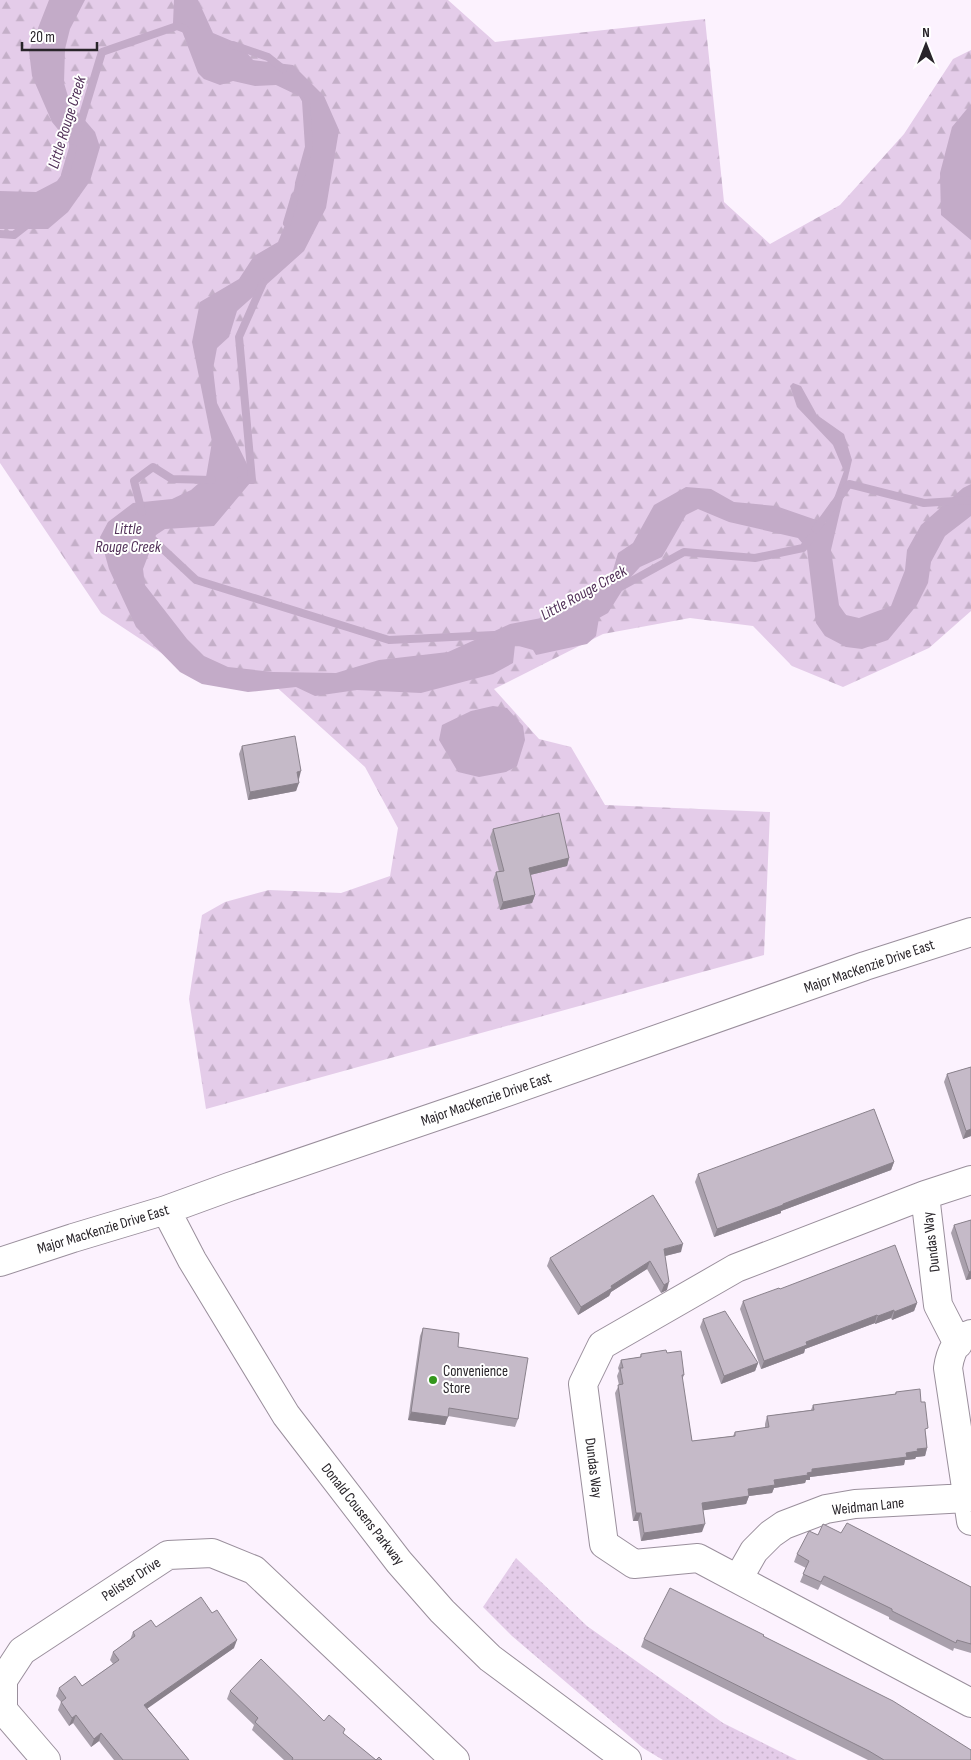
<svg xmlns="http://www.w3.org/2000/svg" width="971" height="1760" font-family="'Sofia Sans Condensed',sans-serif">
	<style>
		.grass { fill: url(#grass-dots) }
		.forest { fill: url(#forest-firs) }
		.water { fill: #c3abc8 }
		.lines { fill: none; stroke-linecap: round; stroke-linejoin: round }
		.stream { stroke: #c3abc8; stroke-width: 8 }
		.street-casing { stroke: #9a8f9c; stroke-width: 30 }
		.secondary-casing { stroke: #9a8f9c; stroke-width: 30 }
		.street { stroke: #fff; stroke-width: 28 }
		.secondary { stroke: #fff; stroke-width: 28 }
		.wall { fill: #a9a0ac }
		.shaded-wall { fill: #8a828c }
		.building { fill: #c5bac8; stroke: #8a828c }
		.poi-dot { fill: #34971d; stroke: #fff; stroke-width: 2 }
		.labels { text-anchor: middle; stroke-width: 4; stroke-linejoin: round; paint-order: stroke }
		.street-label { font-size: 15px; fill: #29252a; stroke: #fff }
		.poi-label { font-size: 15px; fill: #29252a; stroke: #fff; text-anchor: start }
		.water-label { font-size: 16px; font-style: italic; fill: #513058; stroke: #fff }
	</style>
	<defs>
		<pattern id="grass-dots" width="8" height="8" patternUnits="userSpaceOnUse" patternTransform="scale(1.25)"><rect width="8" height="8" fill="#e4cce9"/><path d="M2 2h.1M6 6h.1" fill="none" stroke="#c4afc8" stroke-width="1.8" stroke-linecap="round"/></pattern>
		<pattern id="forest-firs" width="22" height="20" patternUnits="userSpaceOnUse" patternTransform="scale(1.25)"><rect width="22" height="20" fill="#e4cce9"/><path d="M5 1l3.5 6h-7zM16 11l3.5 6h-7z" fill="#c4afc8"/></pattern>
	</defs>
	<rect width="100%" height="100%" fill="#fcf2fe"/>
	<path class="grass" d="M516,1558L587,1626L723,1723L797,1760H663L643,1748L512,1636L483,1607Z"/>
	<path class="forest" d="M0,0H448L495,42L705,19L724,202L770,244L840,205L904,134L953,59L971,50V611L929,648L843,687L792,666L753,626L690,618L603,634L494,689L539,739L571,747L605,805L770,812L764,955L206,1109L189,999L202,915L225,902L269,890L341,893L390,876L398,828L365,767L272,683L175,662L101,613L0,463Z"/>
	<path class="water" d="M49,0H85L70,29L65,49L64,83L70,103L95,132L100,147L90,181L68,212L48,229H0V191L36,192L57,181L70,163L69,143L52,122L32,76L29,51Z
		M174,0H198L213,33L239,44L253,60L293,65L324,96L339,130L326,208L304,251L237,311L229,337L217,348L213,369L217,403L248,466L250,483L214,526L165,529L156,535L143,569L145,585L187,639L204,656L228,667L273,672L336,673L379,660L448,652L510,624L557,615L597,591L613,570L618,553L633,543L654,505L686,487L711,489L734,502L776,506L825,523L844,471L833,445L797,407L790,386L793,383L801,386L817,415L844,434L852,460L831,550L839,605L846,615L859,618L891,606L905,570L907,550L921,525L963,488L971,484V516L945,536L931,562L928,583L917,605L888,640L862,649L846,647L825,636L816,623L807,549L798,538L729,522L698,509L686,515L662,557L640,567L630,578L608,613L599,618L596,636L587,644L536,655L533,650L515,645L513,663L493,674L421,693L357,690L315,696L296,687L248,692L202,684L180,672L136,627L109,569L100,537L108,522L133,503L172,499L191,490L206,477L212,442L192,342L200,302L239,279L254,256L278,242L291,210L295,184L306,167L311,132L307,110L299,96L276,85L255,86L233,81L220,85L204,79L198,73L182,31L173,23Z
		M971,104V240L941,215L940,173L952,127Z
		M493,706L507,708L523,726L525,740L517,766L506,772L479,777L458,772L439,740L442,725L471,711Z"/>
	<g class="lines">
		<path class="stream" d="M233,45L268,57L283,69
			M79,128L102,52L177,26L185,29
			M65,175L73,148
			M299,183L309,147L306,101
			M287,223L295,196
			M0,234L14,235L28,224
			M241,480H252L239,337L263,283
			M142,512L134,481L153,467L172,479L212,480
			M816,529L849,484L924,503L971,500
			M148,535L196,580L389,640L494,635
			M617,589L684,552L755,558L803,548L810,539"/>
		<g class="street-casing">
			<path id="street" d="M925,1195L736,1268L602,1345L583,1384L604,1544L634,1564L698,1558L971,1703
				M971,1334C956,1338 950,1354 948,1368L971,1521
				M958,1344L938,1305L925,1195L971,1180
				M738,1579L754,1551L771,1534L784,1525L826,1509L855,1504L967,1498
				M46,1760L3,1710V1680L22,1651L168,1555L212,1553L254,1570L455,1760"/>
		</g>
		<g class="secondary-casing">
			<path id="secondary" d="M166,1210L192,1260L286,1415L399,1562L442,1611L490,1658L627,1760
				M0,1262L73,1238L166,1210L229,1187L484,1100L865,966L971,932"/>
		</g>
		<use href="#street" class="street"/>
		<use href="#secondary" class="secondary"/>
	</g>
	<path class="wall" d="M242,746L299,779L296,791L248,800L239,754Z
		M493,829L569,858L567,866L530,875L535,895L532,903L500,910L493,880L496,872H499L490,837Z
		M971,1067V1136L963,1139L944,1082L947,1074Z
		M894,1162L891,1170L781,1211V1213L714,1237L695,1182L698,1174Z
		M971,1220V1279L966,1280L951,1233L954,1225Z
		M681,1252L665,1256L667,1290L661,1293L647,1269L611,1292L609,1296L578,1315L547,1266L550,1258Z
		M780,1289L917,1303L914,1311L892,1320L891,1318L875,1324V1323L805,1349L804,1353L761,1369L740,1309L743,1301Z
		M703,1319L758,1363L755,1371L721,1384L700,1327Z
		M423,1328L518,1419L515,1427L448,1416L445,1425L408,1420L420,1336Z
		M667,1353L684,1375L682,1380L692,1441L733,1436L735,1432L765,1428V1424L767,1416L811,1410L813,1405L895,1394L896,1392L926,1435L927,1448L925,1456L916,1457L915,1459L905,1460L904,1465L810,1477V1480H806L805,1483L774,1488L772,1493L749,1496L746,1504L703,1510L702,1532L641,1541L638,1521H633L615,1393L619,1385L617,1376L619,1371L618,1368L621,1360L640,1357L641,1354Z
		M841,1533L971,1587V1653L954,1648L953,1651L889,1619V1617L821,1584L818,1590L800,1582L806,1568L794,1562L797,1554L818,1535Z
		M156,1627L234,1648L147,1708L189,1760H114L99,1741L91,1747L73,1723L69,1726L58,1710L61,1702L56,1696L59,1688L82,1686L113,1664L110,1660L113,1652L130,1640L133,1632Z
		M763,1637L971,1760H868L641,1647L644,1639Z
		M230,1691L324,1721L344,1734L376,1760H382H284L252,1730L254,1725L227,1699Z"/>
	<path class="shaded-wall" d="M301,771L299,779L294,780L297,772Z
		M299,783L296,791L248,800L250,792Z
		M569,858L567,866L526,876L529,868Z
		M535,895L532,903L500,910L503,902Z
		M971,1129V1136L963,1139L966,1131Z
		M894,1162L891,1170L781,1211V1213L714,1237L717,1229Z
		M683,1244L681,1252L661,1257L664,1249Z
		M650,1261L647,1269L611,1292L609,1296L578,1315L581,1307L611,1286Z
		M971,1271V1279L966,1280L969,1272Z
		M669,1282L667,1290L661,1293L664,1285Z
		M917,1303L914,1311L892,1320L894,1312Z
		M894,1310L891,1318L875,1324L878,1316Z
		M877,1315L875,1323L805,1349L804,1353L761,1369L764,1361L806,1342Z
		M758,1363L755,1371L721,1384L724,1376Z
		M411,1412L448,1417L445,1425L408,1420Z
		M927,1448L925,1456L916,1457L915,1459L905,1460L904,1465L810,1477V1480H806L805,1483L774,1488L772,1493L749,1496L746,1504L699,1511L702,1503L774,1480L807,1473L812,1469L906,1453L917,1449Z
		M636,1513H641L638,1521H633Z
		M705,1524L702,1532L641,1541L644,1533Z
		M237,1640L234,1648L141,1713L144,1705Z
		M76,1715L73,1723L69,1726L72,1718Z
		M101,1733L99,1741L91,1747L94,1739Z"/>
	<path class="building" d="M295,736L301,771L297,772L299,783L250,792L242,746Z
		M559,813L569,858L529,868L535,895L503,902L496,872L504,871L493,829Z
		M971,1067V1129L966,1131L947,1074Z
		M874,1109L894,1162L783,1204V1205L717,1229L698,1174Z
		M653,1195L683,1244L664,1249L669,1282L664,1285L650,1261L611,1286L612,1288L581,1307L550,1258Z
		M971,1220V1271L969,1272L954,1225Z
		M895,1245L917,1303L894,1312V1310L878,1316L877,1315L806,1342L807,1345L764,1361L743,1301L779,1288L780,1289Z
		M725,1311L758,1363L724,1376L703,1319Z
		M423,1328L459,1333L458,1347L528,1358L518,1419L449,1408L448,1417L411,1412Z
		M666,1350L667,1353L681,1351L684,1375H682L692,1441L735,1436V1432L769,1427L767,1416L814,1410L813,1405L896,1394V1392L920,1389L921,1402H925L928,1428L925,1429L927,1448L917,1449L918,1451L906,1453L907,1457L812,1469V1472L807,1473L808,1475L774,1480L775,1485L748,1489L749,1496L702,1503L705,1524L644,1533L641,1513H636L618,1385L623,1384L620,1368H623L621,1360L641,1357V1354Z
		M847,1523L971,1587V1644L957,1640L956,1643L892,1611V1609L824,1576L821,1582L803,1574L809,1561L797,1554L809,1531L818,1535L823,1524L841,1533Z
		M670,1588L764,1635L763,1636L893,1701L971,1750V1760H884L869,1751L644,1639Z
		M201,1597L212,1613L217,1610L237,1640L144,1705L189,1760H123L101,1733L94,1739L76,1715L72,1718L61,1702L66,1698L59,1688L75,1676L82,1686L119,1660L113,1652L135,1636L133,1632L151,1620L156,1627Z
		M261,1659L324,1721L329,1715L345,1729L343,1733L376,1760L379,1757L382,1760H292L293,1758L255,1722L258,1718L230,1691Z"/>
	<circle class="poi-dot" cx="433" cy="1380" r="5"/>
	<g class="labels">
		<g class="street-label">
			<text transform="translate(869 966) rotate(-19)" y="5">Major MacKenzie Drive East</text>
			<text transform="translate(486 1099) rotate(-19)" y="5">Major MacKenzie Drive East</text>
			<text transform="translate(103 1229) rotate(-17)" y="5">Major MacKenzie Drive East</text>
			<text transform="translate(931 1242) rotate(-97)" y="5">Dundas Way</text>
			<text transform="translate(594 1468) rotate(83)" y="5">Dundas Way</text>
			<text transform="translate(868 1506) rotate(-6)" y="5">Weidman Lane</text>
			<text transform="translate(363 1514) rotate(52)" y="5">Donald Cousens Parkway</text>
			<text transform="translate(131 1579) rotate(-33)" y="5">Pelister Drive</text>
		</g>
		<g class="poi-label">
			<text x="443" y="1376">Convenience<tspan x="443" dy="17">Store</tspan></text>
		</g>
		<g class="water-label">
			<text transform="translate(66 122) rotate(-73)" y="6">Little Rouge Creek</text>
			<text x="128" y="534">Little<tspan x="128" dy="18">Rouge Creek</tspan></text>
			<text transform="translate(583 592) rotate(-29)" y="6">Little Rouge Creek</text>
		</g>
	</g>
	<g transform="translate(926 45)" stroke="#ffffff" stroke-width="4" paint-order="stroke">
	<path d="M0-4L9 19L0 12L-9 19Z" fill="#29252a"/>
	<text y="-8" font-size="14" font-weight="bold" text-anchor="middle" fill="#29252a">N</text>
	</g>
	<path d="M22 42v8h75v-8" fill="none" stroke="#29252a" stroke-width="2.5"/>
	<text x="30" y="42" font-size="15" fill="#29252a" stroke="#ffffff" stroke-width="4" paint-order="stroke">20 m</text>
</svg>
